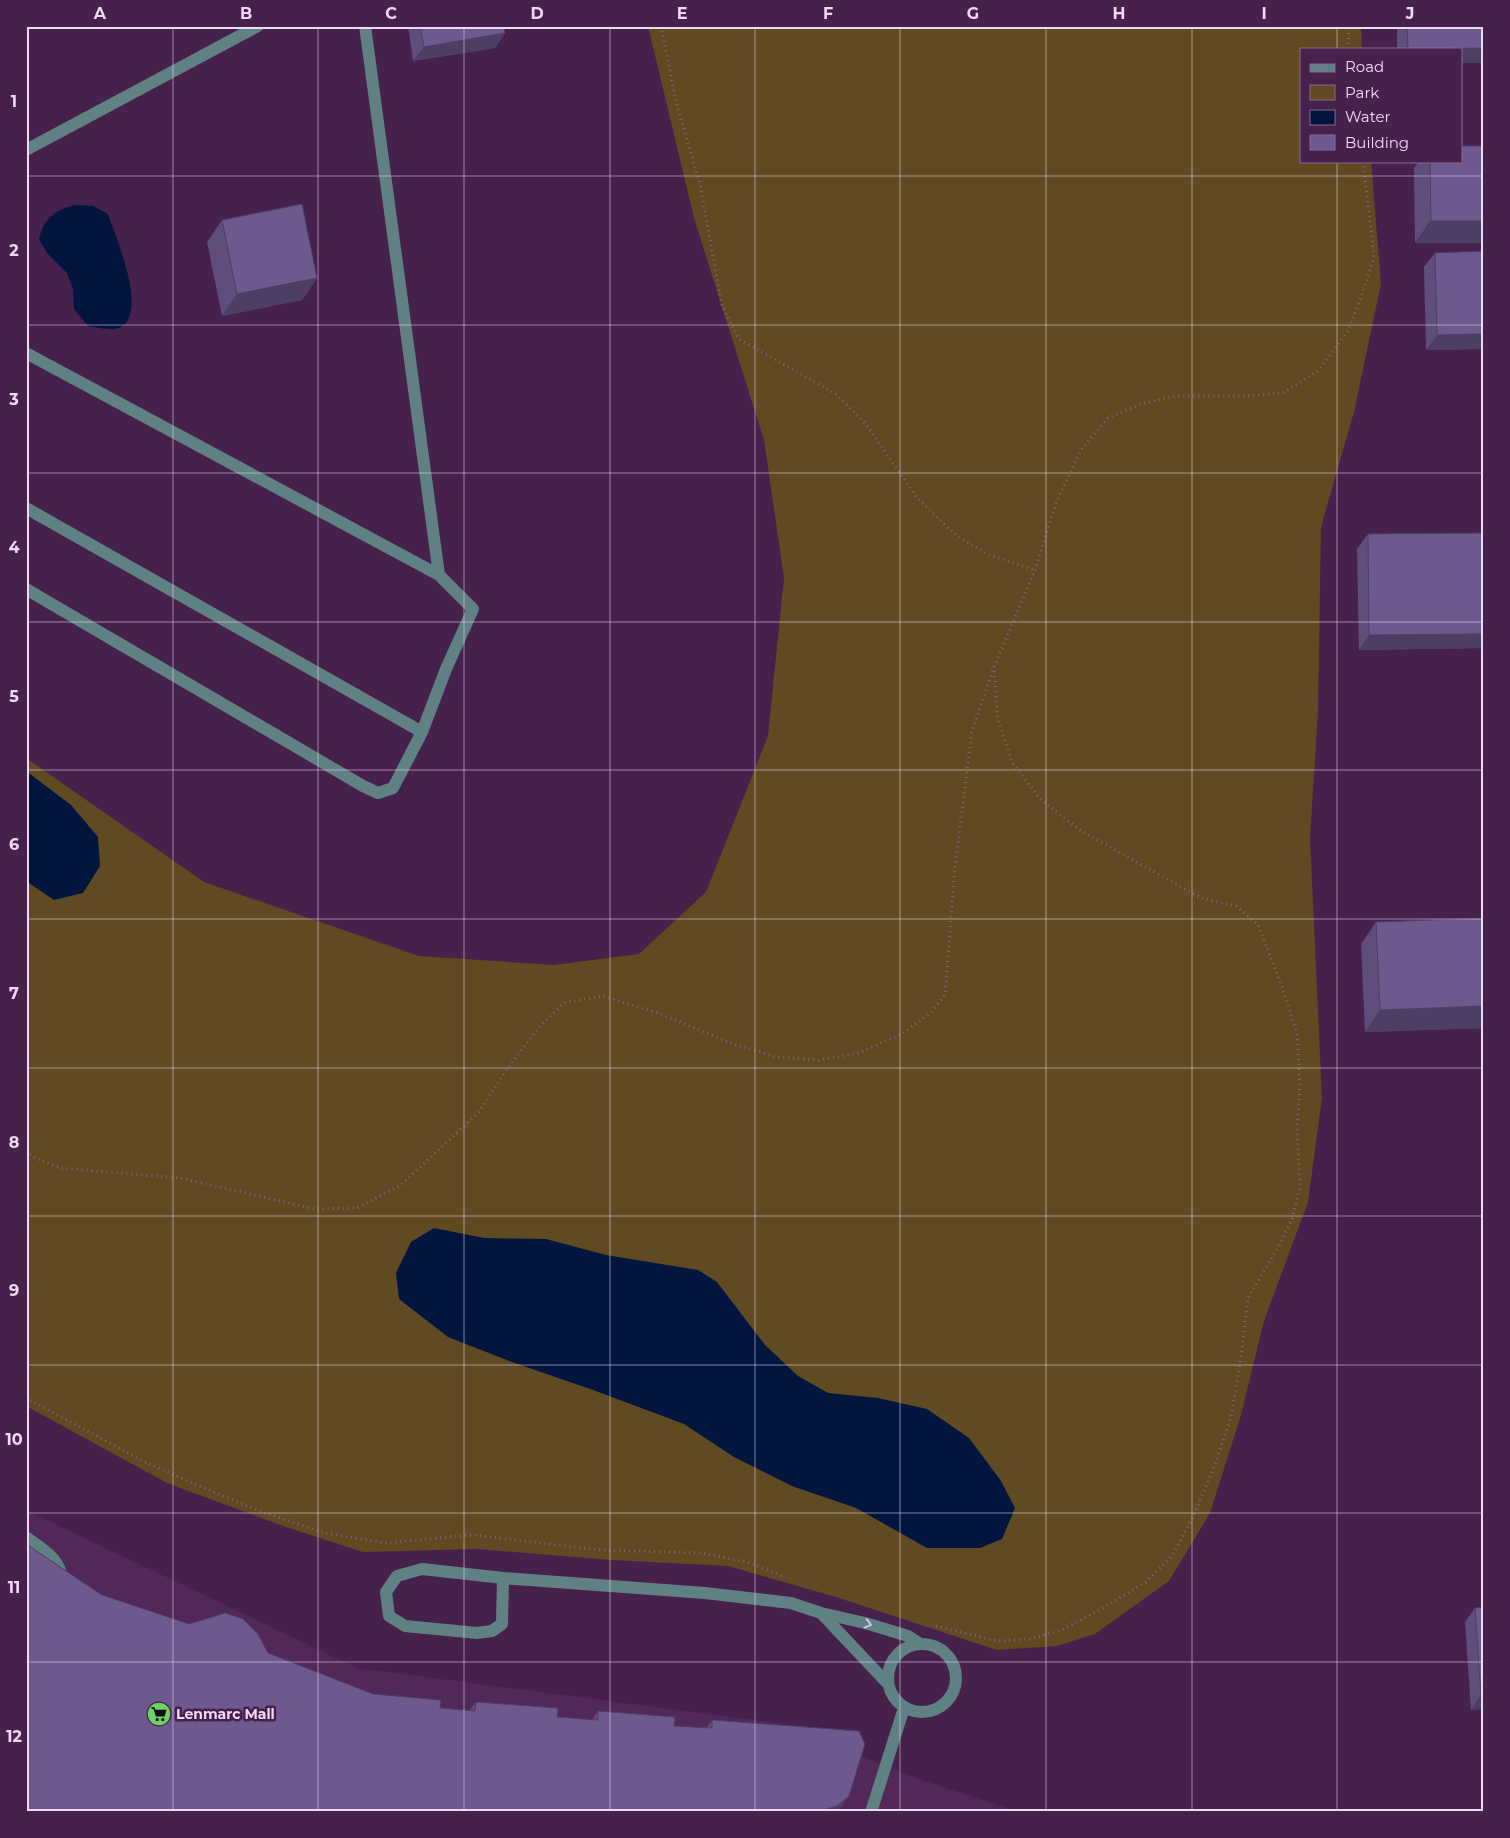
<svg xmlns="http://www.w3.org/2000/svg" width="1510" height="1838" font-family="Montserrat,sans-serif">
	<style>
		.built { fill: #522859 }
		.green { fill: #604a21 }
		.water { fill: #02153f }
		.lines { fill: none; stroke-linecap: round; stroke-linejoin: round }
		.path { stroke: #826287; stroke-width: 3; stroke-dasharray: 1 4; stroke-linecap: butt }
		.minor { stroke: #5f8183; stroke-width: 12 }
		.wall { fill: #5f4d7b }
		.shaded-wall { fill: #4d3e64 }
		.building { fill: #6e598f; stroke: #4d3e64 }
		.oneway { stroke: #d3c7dd }
		.grid { fill: none; stroke: #f0d9f4; stroke-width: 1; stroke-opacity: 0.55 }
		.labels { text-anchor: middle; stroke-width: 5; stroke-linejoin: round; paint-order: stroke }
		.poi-label { font-size: 14px; font-weight: bold; fill: #f0d9f4; stroke: #46214c; text-anchor: start }
		.neatline { fill: none; stroke: #f0d9f4; stroke-width: 2 }
		.grid-label { font-size: 16px; text-anchor: middle; font-weight: bold; fill: #f0d9f4 }
	</style>
	<rect width="100%" height="100%" fill="#46214c"/>
	<path class="built" d="M26,1510L357,1668L778,1723L919,1779L1019,1812H26Z"/>
	<path class="green" d="M648,26H1361L1362,49H1301V161H1371L1381,284L1354,412L1321,527L1318,710L1310,838L1322,1098L1308,1202L1264,1321L1241,1415L1210,1513L1169,1581L1095,1634L1057,1646L997,1650L836,1597L728,1566L611,1560L477,1549L363,1552L286,1527L167,1483L26,1406V758L204,882L419,956L554,965L639,954L706,892L768,736L784,578L764,440L694,218Z"/>
	<path class="water" d="M76,205L93,206L108,214C115,235 153,322 115,329C106,330 96,327 88,326L74,309L73,289L67,273L47,253L39,239C44,218 56,209 76,205Z
		M26,771L71,805L98,837L100,866L83,893L54,900L26,881Z
		M434,1228L484,1238L546,1239L606,1255L698,1270L717,1282L765,1345L798,1376L828,1393L878,1398L927,1409L969,1438L1001,1481L1015,1508L1002,1539L980,1548H927L856,1508L792,1486L734,1457L684,1424L593,1390L512,1362L448,1337L399,1299L396,1273L411,1242Z"/>
	<g class="lines">
		<path class="path" d="M661,26L676,102L700,184L722,306L739,339L836,394L865,423L918,499L957,536L989,555L1035,570
			M1348,49L1349,26
			M26,1151L35,1158L60,1168L180,1178L315,1209L357,1208L401,1185L478,1113L507,1069L541,1025L564,1003L603,996L658,1013L728,1042L776,1057L819,1060L859,1053L902,1034L931,1012L945,995L955,867L972,731L994,667L1035,570L1056,503L1081,450L1108,418L1144,403L1176,396H1246L1283,393L1318,371L1348,331L1363,292L1374,257L1363,161
			M26,1398L143,1461L199,1486L262,1512L325,1533L384,1543L473,1535L601,1550L703,1553L747,1562L785,1577
			M936,1626L997,1641L1030,1639L1062,1630L1105,1607L1146,1582L1172,1556L1191,1521L1213,1470L1231,1417L1241,1357L1248,1298L1280,1244L1292,1219L1300,1187L1297,1127L1300,1085L1297,1034L1282,987L1258,925L1236,906L1203,899L1081,831L1040,799L1012,762L997,716L994,667"/>
		<path class="minor" d="M26,150L258,26
			M26,353L439,575L365,26
			M26,508L422,732
			M26,589L363,786L378,793L393,788L422,732L446,669L473,609L439,575
			M26,1537C45,1551 60,1558 63,1582
			M503,1578L502,1624L492,1631L477,1633L405,1626L389,1616L386,1592L397,1576L422,1569L503,1578L705,1593L791,1603L821,1613L865,1623L895,1632L908,1636L919,1643
			M821,1613L888,1684
			M888 1678a34 34 0 1 1 68 0a34 34 0 1 1-68 0Z
			M871,1812L904,1708"/>
	</g>
	<path class="wall" d="M408,26H504L505,33L495,48L413,61Z
		M1397,26H1484V63H1461V49H1397Z
		M1484,146L1415,243L1414,168L1419,161H1461Z
		M222,220L317,278L302,300L222,316L207,242Z
		M1435,253L1484,349L1426,350L1424,267Z
		M1484,533V648L1359,650L1357,549L1368,534Z
		M1484,918V1028L1365,1032L1361,944L1376,922Z
		M102,1595L268,1653L373,1694L440,1708L470,1710L476,1702L557,1717L592,1720L598,1711L674,1726L706,1728L712,1720L838,1812H26Z
		M1475,1608L1484,1709L1471,1710L1465,1622Z"/>
	<path class="shaded-wall" d="M505,33L495,48L413,61L424,47Z
		M1484,48V63H1461V49Z
		M1431,221H1484V243H1415Z
		M317,278L302,300L222,316L237,294Z
		M1484,334V349L1426,350L1437,335Z
		M1484,634V648L1359,650L1369,635Z
		M1484,1006V1028L1365,1032L1380,1010Z
		M1481,1695H1484V1709L1471,1710Z
		M849,1796L838,1812H821V1811Z"/>
	<path class="building" d="M420,26H504L505,33L424,47Z
		M1407,26H1484V48L1408,49Z
		M1461,146H1484V221H1431L1430,161H1461Z
		M302,204L317,278L237,294L222,220Z
		M1484,251V334L1437,335L1435,253Z
		M1484,533V634L1369,635L1368,534Z
		M1484,918V1006L1380,1010L1376,922Z
		M26,1544L102,1595L189,1624L225,1613L243,1619L258,1634L268,1653L373,1694L441,1700L440,1708L475,1711L476,1702L558,1708L557,1717L598,1720V1711L675,1717L674,1726L712,1728V1720L859,1731L865,1744L849,1796L837,1806L821,1811V1812H26Z
		M1484,1607V1695H1481L1475,1608Z"/>
	<defs><path id="oneway-chevron" d="M-2-3.5L2.5 0L-2 3.5" fill="none" stroke-width="1.6" stroke-linecap="round" stroke-linejoin="round" transform="scale(1.25)"/></defs>
	<use class="oneway" href="#oneway-chevron" transform="translate(868 1624) rotate(15)"/>
	<path class="grid" d="M173,26V1812M318,26V1812M464,26V1812M610,26V1812M755,26V1812M900,26V1812M1046,26V1812M1192,26V1812M1337,26V49M1337,161V1812M26,176H1484M26,325H1484M26,473H1484M26,622H1484M26,770H1484M26,919H1484M26,1068H1484M26,1216H1484M26,1365H1484M26,1513H1484M26,1662H1484"/>
	<defs>
		<g id="supermarket-disc" transform="scale(1.25)"><circle r="9.5" fill="#6ed361" stroke="#46214c"/><path d="M-6-5.5h2.5l.6 2H6L4.5 2H-2.5L-4.4-4H-6ZM-1.5 3.2a1.3 1.3 0 1 0 .1 0ZM3 3.2a1.3 1.3 0 1 0 .1 0Z" fill="#111"/></g>
	</defs>
	<g fill-rule="evenodd">
		<use href="#supermarket-disc" x="159" y="1714"/>
	</g>
	<g class="labels">
		<g class="poi-label">
			<text x="176" y="1719">Lenmarc Mall</text>
		</g>
	</g>
	<rect width="1510" height="1838" fill="none" stroke="#46214c" stroke-width="55"/>
	<rect x="1300" y="48" width="162" height="115" fill="#46214c" stroke="#8a6b8f"/>
	<rect x="1310" y="64" width="25" height="8" fill="#5f8183" stroke="#8a6b8f"/>
	<text x="1345" y="72" font-size="15" fill="#f0d9f4">Road</text>
	<rect x="1310" y="85" width="25" height="15" fill="#604a21" stroke="#8a6b8f"/>
	<text x="1345" y="98" font-size="15" fill="#f0d9f4">Park</text>
	<rect x="1310" y="110" width="25" height="15" fill="#02153f" stroke="#8a6b8f"/>
	<text x="1345" y="122" font-size="15" fill="#f0d9f4">Water</text>
	<rect x="1310" y="135" width="25" height="15" fill="#6e598f" stroke="#8a6b8f"/>
	<text x="1345" y="148" font-size="15" fill="#f0d9f4">Building</text>
	<rect x="28" y="28" width="1454" height="1782" class="neatline"/>
	<g class="grid-label">
		<text x="100" y="19">A</text>
		<text x="246" y="19">B</text>
		<text x="391" y="19">C</text>
		<text x="537" y="19">D</text>
		<text x="682" y="19">E</text>
		<text x="828" y="19">F</text>
		<text x="973" y="19">G</text>
		<text x="1119" y="19">H</text>
		<text x="1264" y="19">I</text>
		<text x="1410" y="19">J</text>
		<text x="14" y="107">1</text>
		<text x="14" y="256">2</text>
		<text x="14" y="405">3</text>
		<text x="14" y="553">4</text>
		<text x="14" y="702">5</text>
		<text x="14" y="850">6</text>
		<text x="14" y="999">7</text>
		<text x="14" y="1148">8</text>
		<text x="14" y="1296">9</text>
		<text x="14" y="1445">10</text>
		<text x="14" y="1593">11</text>
		<text x="14" y="1742">12</text>
	</g>
</svg>
